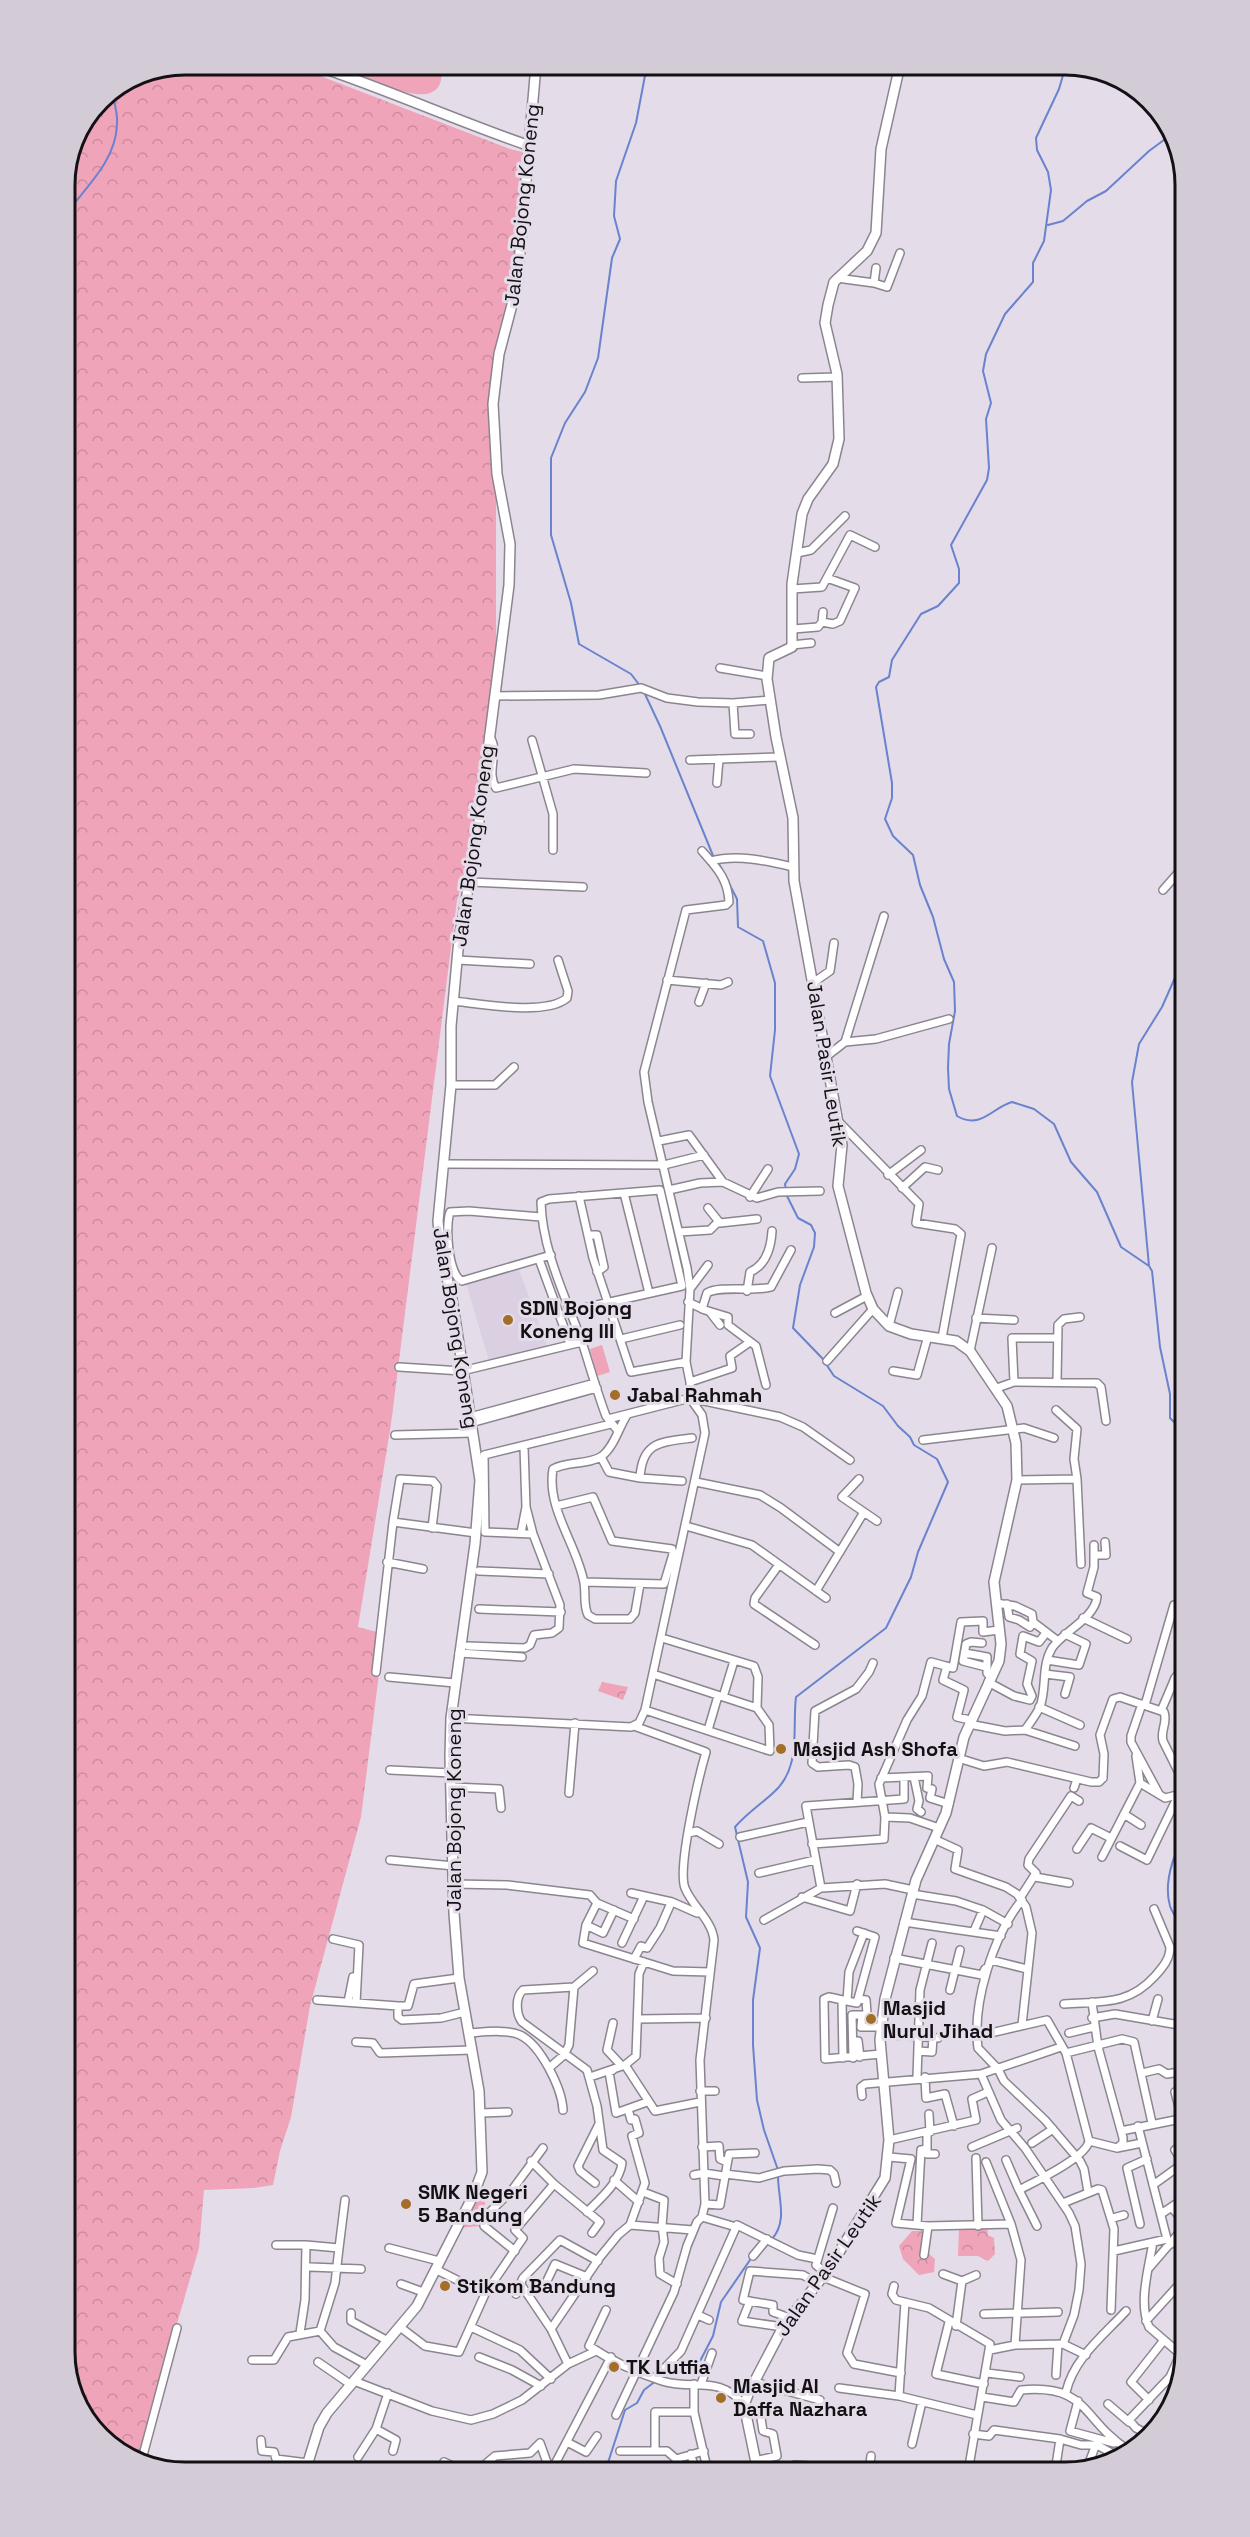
<svg xmlns="http://www.w3.org/2000/svg" width="1250" height="2537" font-family="'Space Grotesk',sans-serif">
	<style>
		.built { fill: #dbcfe2 }
		.green { fill: #efa4b9 }
		.forest { fill: url(#forest-crowns) }
		.lines { fill: none; stroke-linecap: round; stroke-linejoin: round }
		.stream { stroke: #6983ce; stroke-width: 2 }
		.street-casing { stroke: #8c8590; stroke-width: 10 }
		.secondary-casing { stroke: #8c8590; stroke-width: 12 }
		.street { stroke: #fff; stroke-width: 7 }
		.secondary { stroke: #fff; stroke-width: 9 }
		.poi-dot { fill: #a36e27; stroke: #e4dce8; stroke-width: 2 }
		.labels { text-anchor: middle; stroke-width: 6; stroke-linejoin: round; paint-order: stroke }
		.street-label { font-size: 20px; fill: #141115; stroke: #e4dce8 }
		.poi-label { font-size: 20px; font-weight: bold; fill: #141115; stroke: #e4dce8; text-anchor: start }
		.rim { fill: none; stroke: #141115; stroke-width: 3 }
	</style>
	<defs>
		<pattern id="forest-crowns" width="20" height="18" patternUnits="userSpaceOnUse" patternTransform="scale(1.5)"><rect width="20" height="18" fill="#efa4b9"/><path d="M2 6a3 3 0 1 1 6 0M12 15a3 3 0 1 1 6 0" fill="none" stroke="#cc8c9e"/></pattern>
	</defs>
	<rect width="100%" height="100%" fill="#e4dce8"/>
	<path class="built" d="M518,1267L547,1346L489,1361L466,1283Z"/>
	<path class="green" d="M338,65H441C450,126 363,74 338,65Z
		M602,1345L610,1372L597,1376L590,1349Z
		M481,2185L486,2199L481,2226L458,2228Z"/>
	<path class="forest" d="M185,65H292L510,149L527,153L518,269L496,370V670L467,870L457,900L391,1424L358,1627L384,1634L361,1817L310,2006L291,2117L280,2151L273,2185L254,2188L204,2190L199,2248L138,2457L112,2448L74,2398L65,2352V177L74,139L100,100L139,74Z
		M602,1682L628,1687L623,1700L598,1691Z
		M959,2227H987L988,2235L994,2238L995,2254L988,2261L978,2256H958Z
		M912,2231H922L924,2240L921,2247L935,2259L934,2272L919,2275L903,2259L899,2246Z"/>
	<g class="lines">
		<path class="stream" d="M1066,65L1059,89L1036,138L1037,150L1048,172L1051,190L1044,241L1033,263V282L1005,314L986,354L983,371L991,403L986,419L989,468L987,480L951,545L959,569V583L938,606L921,614L892,660L889,677L879,682L876,687L892,783V798L885,819L893,836L913,855L920,885L933,917L944,959L954,982L955,1011L949,1044L948,1068L949,1089L957,1116C981,1130 993,1107 1012,1102L1034,1109L1054,1124L1071,1162L1097,1192L1121,1247L1149,1266L1152,1271L1160,1347L1170,1394V1418L1181,1429L1184,1440L1178,1516V1527L1185,1545
			M65,215C86,187 116,161 117,124C118,113 114,102 112,92
			M1048,225L1063,221L1087,201L1106,191L1149,151L1172,134
			M641,687L631,674L579,644L571,603L551,535V458L565,423L585,392L598,358L612,258L620,239L614,216L616,181L636,123L647,65
			M644,692L660,726L714,858
			M718,862L737,899L738,927L763,941L775,983V1030L770,1076L799,1154L795,1169L785,1184L787,1196L798,1218L811,1225L815,1233L814,1247L800,1285L793,1328L822,1358L834,1376L883,1406L898,1426L910,1437L914,1445L937,1459L948,1482L918,1552L911,1577L886,1628L796,1697C792,1729 802,1768 773,1793C761,1804 746,1814 735,1827L748,1882L746,1917L760,1948L753,2000V2045L757,2100L764,2130L778,2170
			M1149,1266L1132,1082L1139,1044L1162,1007L1185,955
			M1185,1761C1176,1733 1174,1704 1185,1676
			M1185,1931C1180,1923 1173,1915 1170,1906C1163,1882 1174,1854 1185,1833
			M772,2239C788,2221 778,2198 778,2176
			M661,2376L675,2364L698,2365L713,2336L721,2302L752,2257
			M605,2472L625,2410L637,2403L644,2390L657,2380"/>
		<g class="street-casing">
			<path id="street" d="M837,278L874,283L876,268
				M874,283L887,287L900,253
				M802,378L837,377
				M797,553L811,550L845,516
				M792,589L822,587L850,535L875,547
				M822,622L833,624L840,621L855,588L827,578
				M793,629L818,627L822,622L823,612
				M792,645L811,643
				M720,668L767,676
				M495,696L599,695L641,688L667,698L698,702L733,703L770,700
				M733,703L735,734H750
				M489,736C501,750 485,771 496,788L574,769L646,773
				M532,740L553,814V850
				M690,760L779,757
				M717,783L719,759
				M711,861C738,854 767,861 793,867
				M470,882L583,887
				M1163,890L1185,865
				M458,960L530,964
				M667,980L721,985L728,982
				M814,982L830,971L834,943
				M454,1001C481,1004 546,1016 567,998L568,991L558,960
				M699,1002L706,983
				M845,1042L876,1039L949,1019
				M827,1056L845,1042L884,916
				M451,1085H495L514,1067
				M839,1122L919,1204L916,1223L955,1229L961,1234L942,1338
				M659,1141L689,1135L723,1182
				M443,1164L664,1165L704,1155
				M888,1175L921,1150
				M902,1188L925,1167L938,1170
				M669,1190L700,1183L723,1182L757,1198L778,1192L820,1191
				M624,1193L649,1293
				M579,1196L593,1258L631,1372L686,1362
				M750,1197L768,1169
				M708,1208L720,1223L757,1219
				M541,1217L469,1211L450,1212C445,1226 448,1275 462,1281L551,1255
				M679,1232L710,1230L718,1222
				M588,1235H597L604,1267L597,1272
				M540,1262L570,1344
				M690,1289L708,1265
				M747,1291L750,1272C766,1265 771,1248 772,1231
				M688,1302L705,1310L728,1317V1325L756,1346L766,1385
				M702,1309L707,1293C719,1285 754,1292 771,1287L791,1250
				M570,1311L682,1286L660,1190L549,1199L541,1202C542,1250 566,1298 582,1342C590,1367 597,1392 606,1416L618,1431
				M710,1312L720,1325
				M835,1313L867,1296
				M976,1318L1014,1320
				M889,1326L898,1292
				M621,1339L680,1325
				M970,1351L992,1248
				M827,1361L873,1309
				M399,1367L462,1371L582,1342
				M893,1371L917,1375L928,1336
				M1057,1381L1058,1325L1064,1319L1080,1317
				M690,1382L732,1368L730,1356L750,1342
				M1014,1382L1012,1338H1058
				M997,1388L1014,1382L1097,1383L1101,1387L1106,1421
				M690,1398L780,1417L803,1427L850,1460
				M1056,1410L1077,1429L1074,1459L1077,1479
				M627,1415C619,1427 614,1447 602,1456C589,1465 567,1461 553,1469C546,1509 578,1546 584,1583C586,1594 583,1605 588,1615L595,1619H630L635,1613L640,1584
				M470,1417L595,1383
				M608,1419L686,1399
				M471,1423L597,1388
				M395,1435L473,1433
				M923,1440L1024,1428L1054,1438
				M601,1457L609,1472L640,1478C642,1442 660,1442 692,1438
				M640,1478L682,1481
				M859,1479L842,1497L877,1521
				M1017,1480L1077,1479L1081,1564
				M696,1482L760,1495L781,1508L840,1552
				M556,1506L593,1497L612,1541L672,1549L673,1554L664,1584L584,1582
				M393,1522L400,1479L433,1481L437,1486L432,1528
				M686,1526L752,1545L826,1598
				M521,1533L526,1507
				M533,1534L485,1532L484,1455L611,1424
				M1094,1555H1106L1105,1542
				M387,1562L423,1569
				M778,1566L755,1598L754,1604L815,1645
				M479,1571L549,1574
				M816,1591L864,1512
				M996,1603L1015,1606L1032,1614L1033,1622L1058,1641
				M1007,1604L1009,1617L1019,1620L1030,1627L1033,1622
				M479,1609L561,1612
				M1083,1618L1127,1639
				M662,1638L754,1666L758,1677L757,1708
				M982,1643L971,1642L966,1644L963,1661L986,1667
				M468,1646L525,1648L530,1645L534,1635L552,1633L559,1628L560,1605L533,1534L526,1507L524,1447
				M459,1653L522,1657
				M965,1653L987,1657V1673L991,1678
				M1047,1660L1079,1665L1086,1644L1065,1634
				M947,1666L943,1680L964,1690L957,1717L970,1720
				M376,1672L393,1522L476,1533
				M1045,1674L1070,1677L1065,1694
				M389,1677L455,1683
				M988,1682L1014,1696L1030,1700L1032,1696L1027,1684L1032,1661L1020,1654L1023,1636L1039,1642L1046,1633
				M723,1697L734,1661
				M1142,1704L1131,1736V1742L1159,1794
				M1145,1705L1174,1605L1185,1607
				M1039,1707L1080,1725
				M645,1710L770,1751L769,1725L757,1708L653,1674
				M1161,1711L1175,1678L1185,1665
				M451,1718L631,1727L639,1723L645,1710L705,1433L702,1415L690,1398V1382L686,1362L690,1289L687,1268L648,1102L644,1072L686,910L726,905L729,902C728,879 717,868 702,851
				M969,1724L1005,1731L1025,1730L1075,1746
				M708,1730L718,1696
				M1025,1730C1030,1723 1036,1715 1040,1707C1047,1688 1041,1666 1052,1648C1064,1631 1095,1618 1097,1597L1087,1593L1094,1567V1545
				M1136,1756L1140,1783L1165,1798L1185,1793
				M958,1758L984,1766L1007,1762L1091,1782H1099L1103,1778
				M390,1770L451,1773
				M914,1777L919,1801L917,1809L921,1812
				M881,1778L928,1776L927,1788L932,1789L930,1798L949,1804
				M1103,1778L1104,1754L1100,1735L1113,1699L1120,1697L1164,1712C1168,1723 1160,1730 1163,1741L1185,1785
				M452,1787L499,1789L501,1808
				M1074,1788L1077,1779
				M569,1793L575,1723
				M857,1802L858,1784L855,1767L849,1765L818,1767L812,1763L815,1711L856,1689L869,1672L873,1663
				M1124,1814L1141,1825
				M885,1817L910,1818L939,1828
				M689,1833L697,1831L719,1844
				M740,1837L808,1822
				M934,1839L958,1850L955,1869L1006,1887L1017,1894L1026,1907L1032,1933L1022,2025
				M812,1844L884,1839L885,1817L879,1784L907,1720L922,1696L931,1662L953,1668L961,1622L983,1621V1632L999,1630
				M1120,1846L1147,1860L1178,1796
				M1077,1849L1091,1828L1111,1838
				M1102,1857L1140,1783
				M390,1860L454,1866
				M759,1873L815,1860
				M1035,1877L1069,1883
				M454,1884L507,1885L590,1895L597,1903L634,1919
				M821,1888L806,1806L904,1799V1778
				M631,1893L672,1902L697,1913
				M912,1894L956,1901L983,1910L974,1931
				M802,1897L850,1911L857,1884
				M1020,1898L1036,1873L1028,1865L1029,1859L1071,1796L1079,1801
				M1022,1900C993,1935 972,2004 978,2048L998,2069L1004,2081L1045,2120L1080,2161L1084,2169L1088,2192
				M597,1903L586,1925L583,1943L673,1971L710,1972
				M983,1910L1008,1924
				M764,1920L821,1888L885,1884L913,1890
				M904,1922L1001,1936
				M586,1925L603,1933L614,1910
				M857,1931L875,1937L858,1999
				M864,1933L849,1972L847,2001L857,2003L858,1999L866,2000L867,2014L862,2015L861,2027H881
				M333,1939L359,1945L356,2003
				M622,1943L644,1896
				M894,1958L982,1975L985,1969
				M634,1959L641,1946L647,1948L660,1928L671,1903
				M991,1960L1027,1969
				M574,1987L523,1990C515,1997 516,2014 522,2022L587,2070L597,2106L603,2150L622,2163C620,2182 600,2199 587,2212
				M950,1990L960,1950
				M317,2000L398,2006V2017L402,2020L441,2018L465,2012
				M842,2001L843,2058
				M847,2001L829,1997L824,1999L825,2059L881,2054
				M348,2002L353,1977
				M1092,2002L1098,2047L1123,2138V2143L1117,2148
				M1064,2004C1101,2001 1128,2006 1155,1976C1163,1967 1170,1959 1170,1947L1154,1909
				M398,2006H408L414,1984L459,1978
				M1092,2018L1115,2014L1185,2026
				M638,2019L706,2018
				M1152,2021L1158,1999
				M613,2023L607,2050L621,2065
				M469,2033C484,2032 506,2029 520,2035C541,2045 562,2089 563,2110
				M1069,2033L1094,2027
				M881,2034L938,2038
				M982,2035L1047,2020L1066,2053L1089,2141C1086,2158 1034,2182 1019,2190L1006,2160
				M854,2041H858L860,2057
				M356,2042L373,2043L380,2053L472,2050
				M918,2051L932,2052L933,2038
				M1066,2053L1122,2039L1134,2042L1152,2123
				M853,2058L852,2015H862
				M625,2065L655,2111L700,2102
				M549,2068L564,2055L569,2045L574,1987L593,1971
				M613,2070L609,2072L616,2113L647,2102
				M1142,2073L1159,2069L1167,2074L1185,2071
				M981,2074L1001,2120L1025,2148L1069,2213L1075,2226L1081,2264L1079,2290L1074,2315L1063,2344
				M590,2077L625,2065L636,2056L639,1974L644,1962
				M917,2077L920,1990L932,1943
				M925,2077L926,2098L945,2094L954,2126
				M700,2091H715
				M1175,2092L1182,2118
				M862,2096L861,2087L865,2084L981,2074L1061,2047
				M481,2113L508,2112
				M929,2114L930,2132
				M1138,2126L1167,2239L1171,2244
				M1121,2131L1185,2118
				M927,2132V2154H935
				M889,2140L976,2120L972,2099L988,2092
				M1089,2141L1117,2148L1142,2143
				M1032,2143L1053,2129
				M702,2147L719,2146L720,2159L727,2162
				M972,2147L1017,2128
				M889,2157L911,2159L896,2223L928,2226L924,2255
				M976,2158L978,2226
				M986,2162L1011,2224
				M1183,2163L1175,2150L1185,2142
				M725,2174L759,2178L784,2171L818,2169L830,2170L834,2174L836,2183
				M694,2175L704,2173L724,2176
				M614,2180L639,2202
				M595,2183L580,2171L578,2166L599,2124
				M554,2184L600,2222L592,2233
				M1153,2185L1185,2162
				M1019,2190L1037,2226
				M643,2192L664,2200L662,2226L664,2242L659,2258L660,2274L677,2284
				M1063,2203L1098,2189L1102,2190L1114,2229L1111,2310
				M705,2204L720,2205L729,2154L755,2153
				M1172,2208L1185,2223
				M1161,2214L1185,2198
				M702,2217L736,2227
				M1113,2218L1124,2215
				M1140,2224L1127,2168L1147,2159
				M630,2225L693,2230
				M917,2225L921,2150L927,2149
				M928,2226L1011,2224L1021,2260L1015,2345
				M1153,2242C1149,2267 1138,2303 1149,2327L1179,2353
				M276,2245H306L305,2300L300,2333
				M306,2245L339,2248L345,2200
				M389,2248L439,2261
				M515,2251L484,2226V2218L512,2190L543,2148
				M1114,2251L1167,2239
				M753,2256L767,2239
				M310,2267L361,2269
				M1149,2268L1185,2226
				M435,2269L485,2294
				M826,2273L816,2265L833,2208
				M943,2274L962,2281
				M823,2277L865,2294L847,2353L854,2364L901,2373
				M401,2284L423,2292
				M545,2285L555,2264L587,2277
				M522,2286L551,2329L568,2364
				M894,2286L892,2294L896,2300L929,2308L990,2344L968,2472
				M516,2294L523,2278L560,2240L598,2261
				M750,2301L742,2321L783,2327
				M905,2302L899,2396L977,2415
				M606,2310L589,2346C610,2360 638,2373 662,2381C694,2391 719,2374 744,2405
				M351,2313V2321L388,2341
				M984,2314L1058,2312
				M698,2315L709,2320
				M790,2318L773,2312V2305L743,2300L750,2271L803,2275L818,2284
				M1146,2321L1185,2278
				M949,2322L936,2374L984,2384
				M956,2326L962,2281L976,2275
				M400,2327L425,2346L459,2352L485,2294L523,2238L515,2230L554,2184L531,2161
				M471,2327L520,2350L551,2379
				M551,2329L600,2257L618,2235L630,2225L645,2183L632,2136L639,2133L635,2119L631,2120L628,2109
				M320,2331L334,2347L367,2365
				M990,2350L1015,2345L1063,2344L1086,2355
				M479,2357L512,2370L541,2386
				M252,2360H274L288,2337L320,2331L335,2283L339,2248
				M318,2362L350,2384
				M987,2373L1020,2377
				M1056,2375L1058,2344
				M655,2378L681,2351L737,2225L798,2255L817,2259
				M354,2381L432,2411L471,2420L493,2414L522,2400L568,2364L596,2351
				M754,2382L820,2400
				M694,2384V2412L707,2468L703,2472
				M701,2384L712,2353
				M839,2388L899,2396
				M1066,2392C1074,2358 1103,2336 1126,2311
				M982,2397L1014,2402L1021,2390C1089,2384 1081,2419 1128,2450
				M1149,2400L1131,2382L1164,2340
				M1078,2401L1070,2431L1114,2443
				M1108,2404L1129,2422
				M616,2415L674,2292L687,2246L697,2222L702,2217L705,2204L700,2060L714,1940C712,1920 692,1906 685,1888C677,1868 699,1776 706,1752L634,1726
				M376,2429L396,2440L393,2451
				M973,2434L989,2436L994,2430L1060,2439
				M1147,2434L1136,2428L1129,2420L1170,2377L1185,2344
				M261,2440L262,2451L274,2452L276,2459L308,2463
				M567,2442L586,2452L597,2436
				M912,2444L922,2402
				M620,2451H667L676,2459L704,2451
				M655,2451V2412H694
				M691,2454L695,2472
				M358,2457L376,2429L388,2393
				M142,2459L177,2328
				M755,2461L777,2456L773,2434L763,2431L760,2412L764,2410
				M444,2462L465,2472
				M1087,2468L1095,2447
				M476,2472L495,2456L530,2453L540,2443L549,2468
				M536,2472L553,2467L555,2464L611,2357
				M792,2472L795,2465L869,2470
				M869,2472L871,2456
				M1055,2472L1060,2439L1081,2445H1097L1119,2457"/>
		</g>
		<g class="secondary-casing">
			<path id="secondary" d="M314,65C386,89 455,120 527,145
				M305,2472L319,2427L327,2413L417,2306L473,2196L482,2172L479,2091L459,1978L454,1913L450,1757L451,1718L475,1544L480,1480L452,1299L441,1253L438,1221L451,1085V1026L459,939L476,844L509,585L510,544L497,474L493,404L499,354L517,286L536,65
				M758,2472L744,2405L749,2392L783,2327L828,2270L885,2178L889,2140L880,2040L885,1999L916,1880L946,1813L964,1737L999,1661L1001,1644L994,1582L1017,1480L1016,1443L1007,1406L970,1351L956,1341L911,1334L889,1326L873,1309L866,1293L838,1186L842,1145L794,881L793,818L776,737L767,679L769,658L792,647V584L802,514L808,499L833,464L839,439L837,374L825,323L828,305L834,282L867,251L876,233L881,149L900,65"/>
		</g>
		<use href="#street" class="street"/>
		<use href="#secondary" class="secondary"/>
	</g>
	<g class="poi-dot">
		<circle cx="508" cy="1320" r="6"/>
		<circle cx="615" cy="1395" r="6"/>
		<circle cx="781" cy="1749" r="6"/>
		<circle cx="871" cy="2019" r="6"/>
		<circle cx="406" cy="2204" r="6"/>
		<circle cx="445" cy="2286" r="6"/>
		<circle cx="614" cy="2367" r="6"/>
		<circle cx="721" cy="2398" r="6"/>
	</g>
	<g class="labels">
		<g class="street-label">
			<text transform="translate(522 205) rotate(-84)" y="7">Jalan Bojong Koneng</text>
			<text transform="translate(473 846) rotate(-82)" y="7">Jalan Bojong Koneng</text>
			<text transform="translate(827 1064) rotate(81)" y="7">Jalan Pasir Leutik</text>
			<text transform="translate(456 1328) rotate(81)" y="7">Jalan Bojong Koneng</text>
			<text transform="translate(454 1810) rotate(-90)" y="7">Jalan Bojong Koneng</text>
			<text transform="translate(828 2265) rotate(-55)" y="7">Jalan Pasir Leutik</text>
		</g>
		<g class="poi-label">
			<text x="520" y="1315">SDN Bojong<tspan x="520" dy="23">Koneng III</tspan></text>
			<text x="627" y="1402">Jabal Rahmah</text>
			<text x="793" y="1756">Masjid Ash Shofa</text>
			<text x="883" y="2015">Masjid<tspan x="883" dy="23">Nurul Jihad</tspan></text>
			<text x="418" y="2199">SMK Negeri<tspan x="418" dy="23">5 Bandung</tspan></text>
			<text x="457" y="2293">Stikom Bandung</text>
			<text x="626" y="2374">TK Lutfia</text>
			<text x="733" y="2393">Masjid Al<tspan x="733" dy="23">Daffa Nazhara</tspan></text>
		</g>
	</g>
	<path d="M0 0H1250V2537H0ZM185 75H1065A110 110 0 0 1 1175 185V2352A110 110 0 0 1 1065 2462H185A110 110 0 0 1 75 2352V185A110 110 0 0 1 185 75Z" fill="#d3ccd7" fill-rule="evenodd"/>
	<path class="rim" d="M185 75H1065A110 110 0 0 1 1175 185V2352A110 110 0 0 1 1065 2462H185A110 110 0 0 1 75 2352V185A110 110 0 0 1 185 75Z"/>
</svg>
